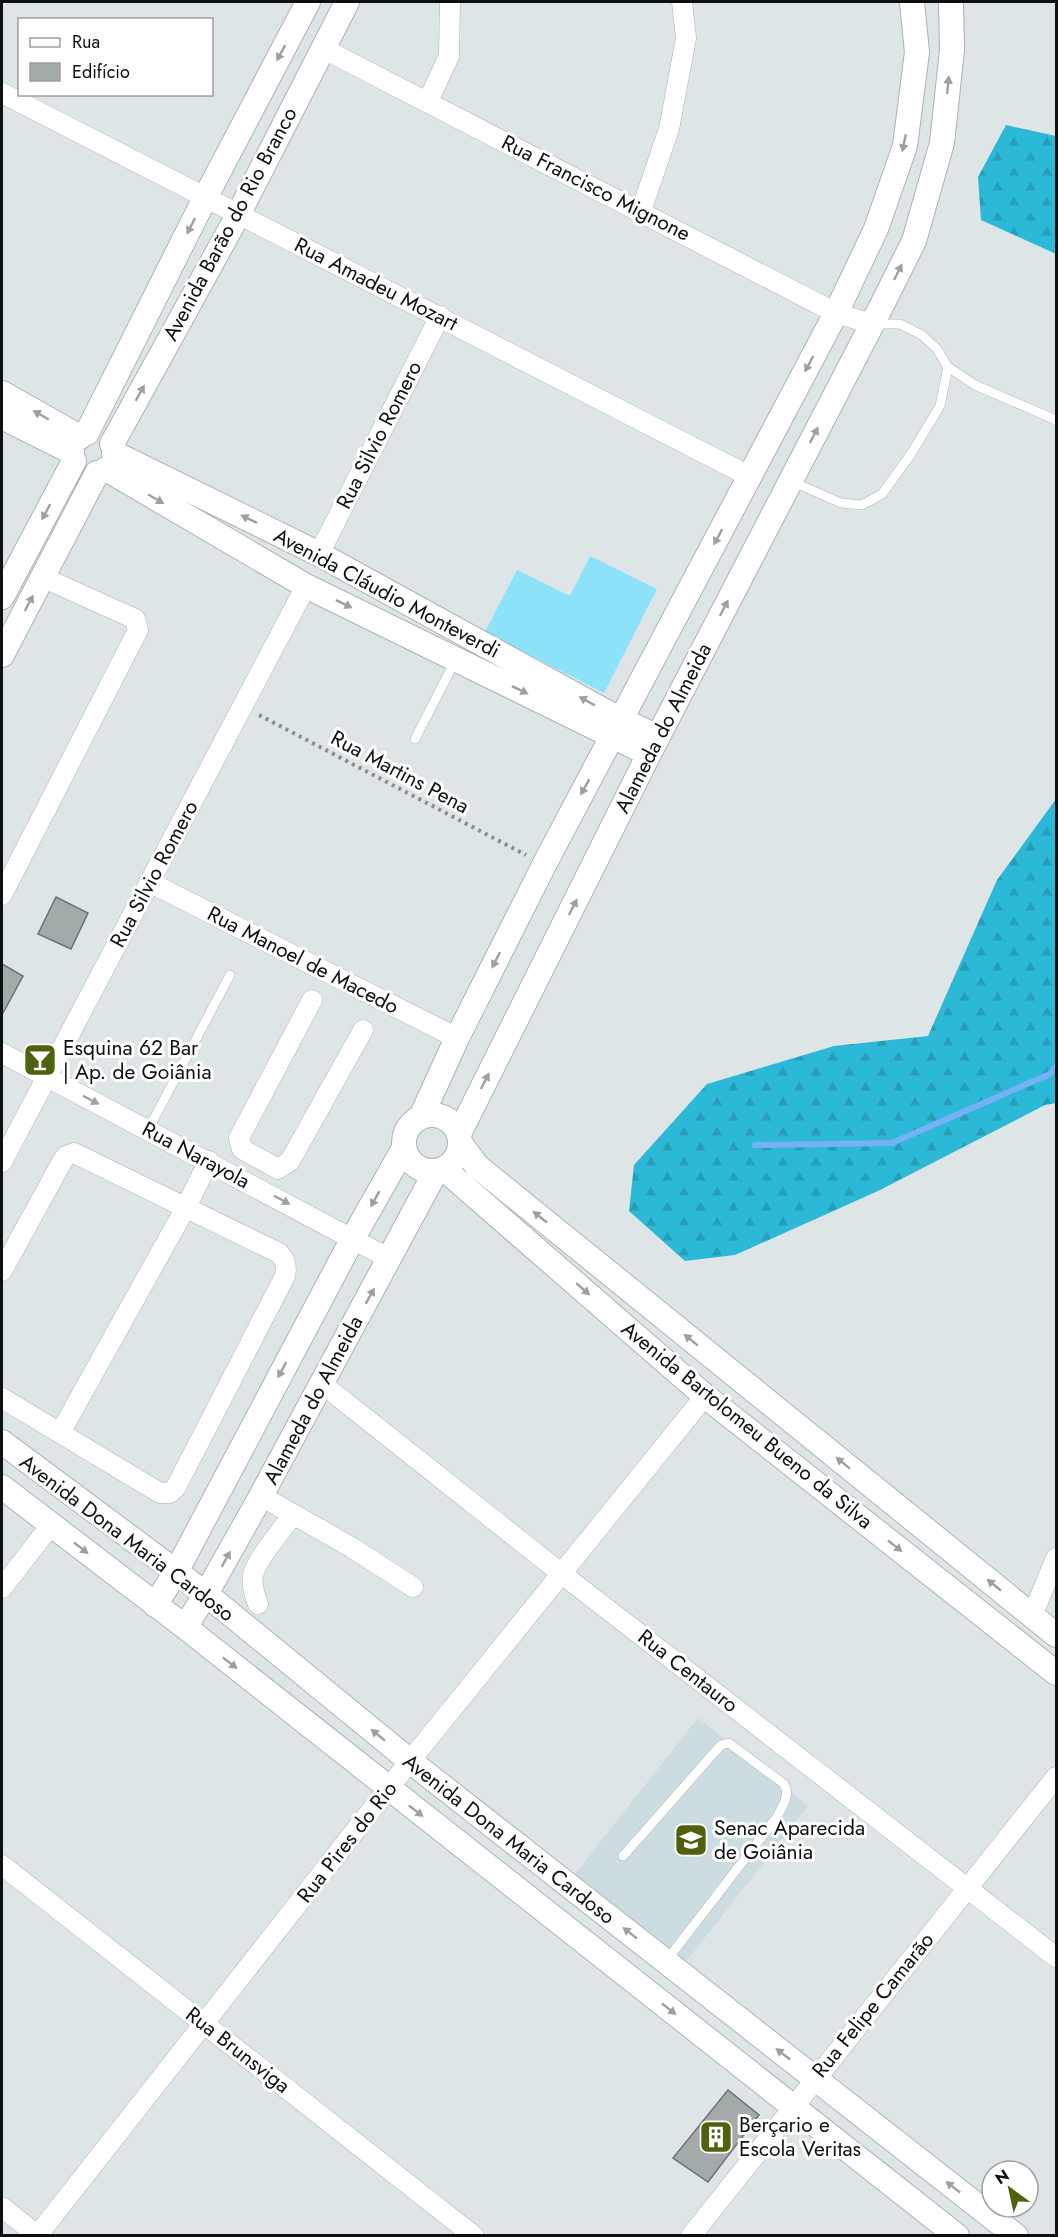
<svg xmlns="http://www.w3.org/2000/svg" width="1058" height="2237" font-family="Jost,sans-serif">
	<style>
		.built { fill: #ccdce0 }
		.forest { fill: url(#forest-firs) }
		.pitch { fill: #8be2f9 }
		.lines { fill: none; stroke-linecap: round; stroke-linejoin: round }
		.stream { stroke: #75b1f8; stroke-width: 6 }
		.building { fill: #a3aaaa; stroke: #6c7273; stroke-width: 1.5 }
		.service-casing { stroke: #acb3b5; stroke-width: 10 }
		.minor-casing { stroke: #acb3b5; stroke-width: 21 }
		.tertiary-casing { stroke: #acb3b5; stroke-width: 26 }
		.path { stroke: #888d8f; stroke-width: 4; stroke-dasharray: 3 4.5; stroke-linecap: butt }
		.service { stroke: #fff; stroke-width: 9 }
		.minor { stroke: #fff; stroke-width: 20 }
		.tertiary { stroke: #fff; stroke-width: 24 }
		.oneway { fill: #9e9f9f }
		.labels { text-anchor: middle; stroke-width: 6; stroke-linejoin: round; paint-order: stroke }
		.street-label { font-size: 21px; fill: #0d1010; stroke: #fff }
		.poi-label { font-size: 21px; fill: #0d1010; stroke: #fff; text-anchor: start }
	</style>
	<defs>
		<pattern id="forest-firs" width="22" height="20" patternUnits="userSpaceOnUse" patternTransform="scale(1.5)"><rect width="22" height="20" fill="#2cb9d7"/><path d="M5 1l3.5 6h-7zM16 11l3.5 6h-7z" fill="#269eb8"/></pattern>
	</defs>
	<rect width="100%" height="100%" fill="#dee5e7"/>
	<path class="built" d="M698,1718L808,1806L685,1963L574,1875Z"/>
	<path class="forest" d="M1006,125L1056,136V254L981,220L978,177Z
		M1056,799V1103L1045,1105L878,1191L735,1255L685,1261L629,1211L634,1165L707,1084L834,1046L928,1036L997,880Z"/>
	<path class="pitch" d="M590,556L657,589L604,693L485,632L517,570L570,596Z"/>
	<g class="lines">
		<path class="stream" d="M755,1145L892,1143L1050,1074L1056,1067"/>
	</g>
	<path class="building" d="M56,897L88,913L71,949L38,934Z
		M2,964L23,976L2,1015Z
		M728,2090L759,2115L708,2182L673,2158Z"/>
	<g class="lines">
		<g class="service-casing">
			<path id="service" d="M874,324H900L922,335L937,349L948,367L975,385L1056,420
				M791,481L841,503L862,505L882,494L911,454L940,406L948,367
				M415,739L455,661
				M148,1130L230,975
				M623,1856L721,1745L729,1743L784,1784C791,1795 782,1807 777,1817L667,1960"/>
		</g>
		<g class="minor-casing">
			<path id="minor" d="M322,48L836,313L872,324
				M2,93L749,476
				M428,101L449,56L450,2
				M641,211L669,129L686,38L682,2
				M319,554L440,316
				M149,882L457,1038
				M2,895L138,630L135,619L42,577
				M312,1000L239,1138L242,1149L278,1169L290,1161L363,1030
				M2,1053L390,1259
				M2,1162L306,586
				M2,1271L63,1160L66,1156L74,1153L279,1253C286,1260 287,1267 285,1276L176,1487L170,1493H160L2,1398
				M321,1383L562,1574L1056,1957
				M60,1433L186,1207L209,1161
				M261,1496L351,1547L413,1587
				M2,1588L51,1525
				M258,1604C255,1596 251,1584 253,1575C256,1560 283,1528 293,1515
				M1032,1616L1056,1558
				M2,1865L474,2236
				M2,2207L38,2236
				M37,2236L410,1761L705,1396
				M691,2236L1056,1777"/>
		</g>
		<g class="tertiary-casing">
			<path id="tertiary" d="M2,393L80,437
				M2,417L72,452
				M87,433L205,198L308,2
				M112,444L238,215L347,2
				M114,453L319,554L612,715L658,737
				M106,469L306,586L649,754
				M2,597L74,461
				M2,655L97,473
				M404 1143a28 28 0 1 1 56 0a28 28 0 1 1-56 0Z
				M421,1117L457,1038L544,865L836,313L876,229L905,146L917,52L912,2
				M459,1134L649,754L881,307L914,241L942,143L952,50L951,2
				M460,1143L477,1166L1056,1635
				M444,1169L705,1396L1056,1673
				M2,1442L206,1594L410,1761L1016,2236
				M2,1487L185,1627L957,2236
				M155,1605L176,1572L353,1238L404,1148
				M185,1627L206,1594L261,1496L436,1171"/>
		</g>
		<path class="path" d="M259,715L526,855"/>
		<use href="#service" class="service"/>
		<use href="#minor" class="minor"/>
		<use href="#tertiary" class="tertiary"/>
	</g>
	<defs><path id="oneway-solid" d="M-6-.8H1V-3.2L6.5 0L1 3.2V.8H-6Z" transform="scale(1.5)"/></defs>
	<g class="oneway">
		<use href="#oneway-solid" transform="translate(281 53) rotate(118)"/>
		<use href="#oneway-solid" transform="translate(948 85) rotate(-84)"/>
		<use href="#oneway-solid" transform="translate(904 143) rotate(102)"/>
		<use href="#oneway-solid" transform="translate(191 226) rotate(117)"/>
		<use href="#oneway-solid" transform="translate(898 272) rotate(-64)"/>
		<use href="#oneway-solid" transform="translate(809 364) rotate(118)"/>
		<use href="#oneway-solid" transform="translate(140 393) rotate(-61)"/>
		<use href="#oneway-solid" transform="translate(41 415) rotate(-150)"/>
		<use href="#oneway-solid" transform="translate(814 435) rotate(-63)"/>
		<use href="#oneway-solid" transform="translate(156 499) rotate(30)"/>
		<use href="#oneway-solid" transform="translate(46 512) rotate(118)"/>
		<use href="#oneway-solid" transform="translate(249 519) rotate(-154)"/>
		<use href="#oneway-solid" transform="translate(718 537) rotate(118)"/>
		<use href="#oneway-solid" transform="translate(29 603) rotate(-62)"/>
		<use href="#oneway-solid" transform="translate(344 604) rotate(26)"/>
		<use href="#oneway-solid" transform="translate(724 608) rotate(-63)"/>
		<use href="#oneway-solid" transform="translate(520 690) rotate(26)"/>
		<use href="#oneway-solid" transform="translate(587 701) rotate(-151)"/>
		<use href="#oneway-solid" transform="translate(585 787) rotate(119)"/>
		<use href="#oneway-solid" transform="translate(573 907) rotate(-63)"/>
		<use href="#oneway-solid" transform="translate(496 960) rotate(117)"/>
		<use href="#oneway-solid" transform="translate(485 1081) rotate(-63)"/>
		<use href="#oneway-solid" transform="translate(91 1100) rotate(28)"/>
		<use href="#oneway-solid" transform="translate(375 1199) rotate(119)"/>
		<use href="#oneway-solid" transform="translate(282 1200) rotate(28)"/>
		<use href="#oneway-solid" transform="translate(540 1217) rotate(-141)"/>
		<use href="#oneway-solid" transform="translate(583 1289) rotate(41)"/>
		<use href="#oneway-solid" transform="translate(370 1296) rotate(-61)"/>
		<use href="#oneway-solid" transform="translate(691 1340) rotate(-141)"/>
		<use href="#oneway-solid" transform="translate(282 1370) rotate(118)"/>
		<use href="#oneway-solid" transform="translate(843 1463) rotate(-141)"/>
		<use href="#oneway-solid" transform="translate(895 1546) rotate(38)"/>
		<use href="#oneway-solid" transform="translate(81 1548) rotate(38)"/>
		<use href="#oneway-solid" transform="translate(226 1559) rotate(-61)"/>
		<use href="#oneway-solid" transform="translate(994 1585) rotate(-141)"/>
		<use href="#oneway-solid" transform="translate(230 1663) rotate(38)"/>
		<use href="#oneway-solid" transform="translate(378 1735) rotate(-141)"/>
		<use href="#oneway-solid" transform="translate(416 1811) rotate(38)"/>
		<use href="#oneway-solid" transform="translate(630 1933) rotate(-142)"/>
		<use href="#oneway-solid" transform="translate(669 2009) rotate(38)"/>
		<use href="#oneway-solid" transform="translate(783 2054) rotate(-142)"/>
		<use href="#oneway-solid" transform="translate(953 2187) rotate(-142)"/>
	</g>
	<defs>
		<g id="bar-square" transform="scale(1.725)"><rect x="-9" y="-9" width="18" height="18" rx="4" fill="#4e620d" stroke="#fff"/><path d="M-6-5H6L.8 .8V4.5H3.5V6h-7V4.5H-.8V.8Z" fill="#fff"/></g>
		<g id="university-square" transform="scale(1.725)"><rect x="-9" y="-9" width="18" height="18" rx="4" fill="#4e620d" stroke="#fff"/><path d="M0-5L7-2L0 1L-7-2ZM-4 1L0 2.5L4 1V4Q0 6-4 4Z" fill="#fff"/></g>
		<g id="building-square" transform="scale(1.725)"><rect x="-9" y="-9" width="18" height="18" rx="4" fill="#4e620d" stroke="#fff"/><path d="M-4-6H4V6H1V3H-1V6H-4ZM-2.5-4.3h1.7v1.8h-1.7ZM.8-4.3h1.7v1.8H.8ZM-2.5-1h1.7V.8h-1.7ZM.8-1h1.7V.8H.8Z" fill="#fff"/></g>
	</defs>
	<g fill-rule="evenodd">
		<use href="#bar-square" x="40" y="1060"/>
		<use href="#university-square" x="691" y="1840"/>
		<use href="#building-square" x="716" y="2137"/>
	</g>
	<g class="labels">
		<g class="street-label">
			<text transform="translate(596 188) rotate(27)" y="7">Rua Francisco Mignone</text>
			<text transform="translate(230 224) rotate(-62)" y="7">Avenida Barão do Rio Branco</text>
			<text transform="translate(376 284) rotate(27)" y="7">Rua Amadeu Mozart</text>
			<text transform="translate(379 435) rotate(-63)" y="7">Rua Silvio Romero</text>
			<text transform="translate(387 593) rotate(28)" y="7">Avenida Cláudio Monteverdi</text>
			<text transform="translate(663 728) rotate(-63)" y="7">Alameda do Almeida</text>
			<text transform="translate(400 772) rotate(28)" y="7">Rua Martins Pena</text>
			<text transform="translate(154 874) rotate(-62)" y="7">Rua Silvio Romero</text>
			<text transform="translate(303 960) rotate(27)" y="7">Rua Manoel de Macedo</text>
			<text transform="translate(196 1155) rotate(28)" y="7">Rua Narayola</text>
			<text transform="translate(313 1400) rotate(-62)" y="7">Alameda do Almeida</text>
			<text transform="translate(747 1425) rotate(39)" y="7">Avenida Bartolomeu Bueno da Silva</text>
			<text transform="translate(127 1538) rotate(37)" y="7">Avenida Dona Maria Cardoso</text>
			<text transform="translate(688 1671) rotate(38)" y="7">Rua Centauro</text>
			<text transform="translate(509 1839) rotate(38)" y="7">Avenida Dona Maria Cardoso</text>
			<text transform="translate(347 1842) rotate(-52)" y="7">Rua Pires do Rio</text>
			<text transform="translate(873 2005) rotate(-51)" y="7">Rua Felipe Camarão</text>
			<text transform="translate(238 2050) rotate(38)" y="7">Rua Brunsviga</text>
		</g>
		<g class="poi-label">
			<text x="63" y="1055">Esquina 62 Bar<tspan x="63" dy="24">| Ap. de Goiânia</tspan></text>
			<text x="714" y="1835">Senac Aparecida<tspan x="714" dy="24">de Goiânia</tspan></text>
			<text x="739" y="2132">Berçario e<tspan x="739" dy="24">Escola Veritas</tspan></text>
		</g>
	</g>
	<rect width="1058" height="2237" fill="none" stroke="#0d1010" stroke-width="6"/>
	<rect x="18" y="18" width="195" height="78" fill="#ffffff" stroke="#9e9f9f" stroke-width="1.5"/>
	<rect x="30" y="38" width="30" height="9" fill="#ffffff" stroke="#9e9f9f" stroke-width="1.5"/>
	<text x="72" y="48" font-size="18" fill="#0d1010">Rua</text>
	<rect x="30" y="63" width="30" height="18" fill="#a3aaaa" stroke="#9e9f9f" stroke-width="1.5"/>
	<text x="72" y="78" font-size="18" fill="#0d1010">Edifício</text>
	<g transform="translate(1010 2189) rotate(327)"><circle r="28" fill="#ffffff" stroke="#9e9f9f" stroke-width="1.5"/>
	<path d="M0-4.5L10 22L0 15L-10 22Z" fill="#4e620d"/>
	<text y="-9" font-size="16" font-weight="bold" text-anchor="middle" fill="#0d1010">N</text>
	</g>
</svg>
